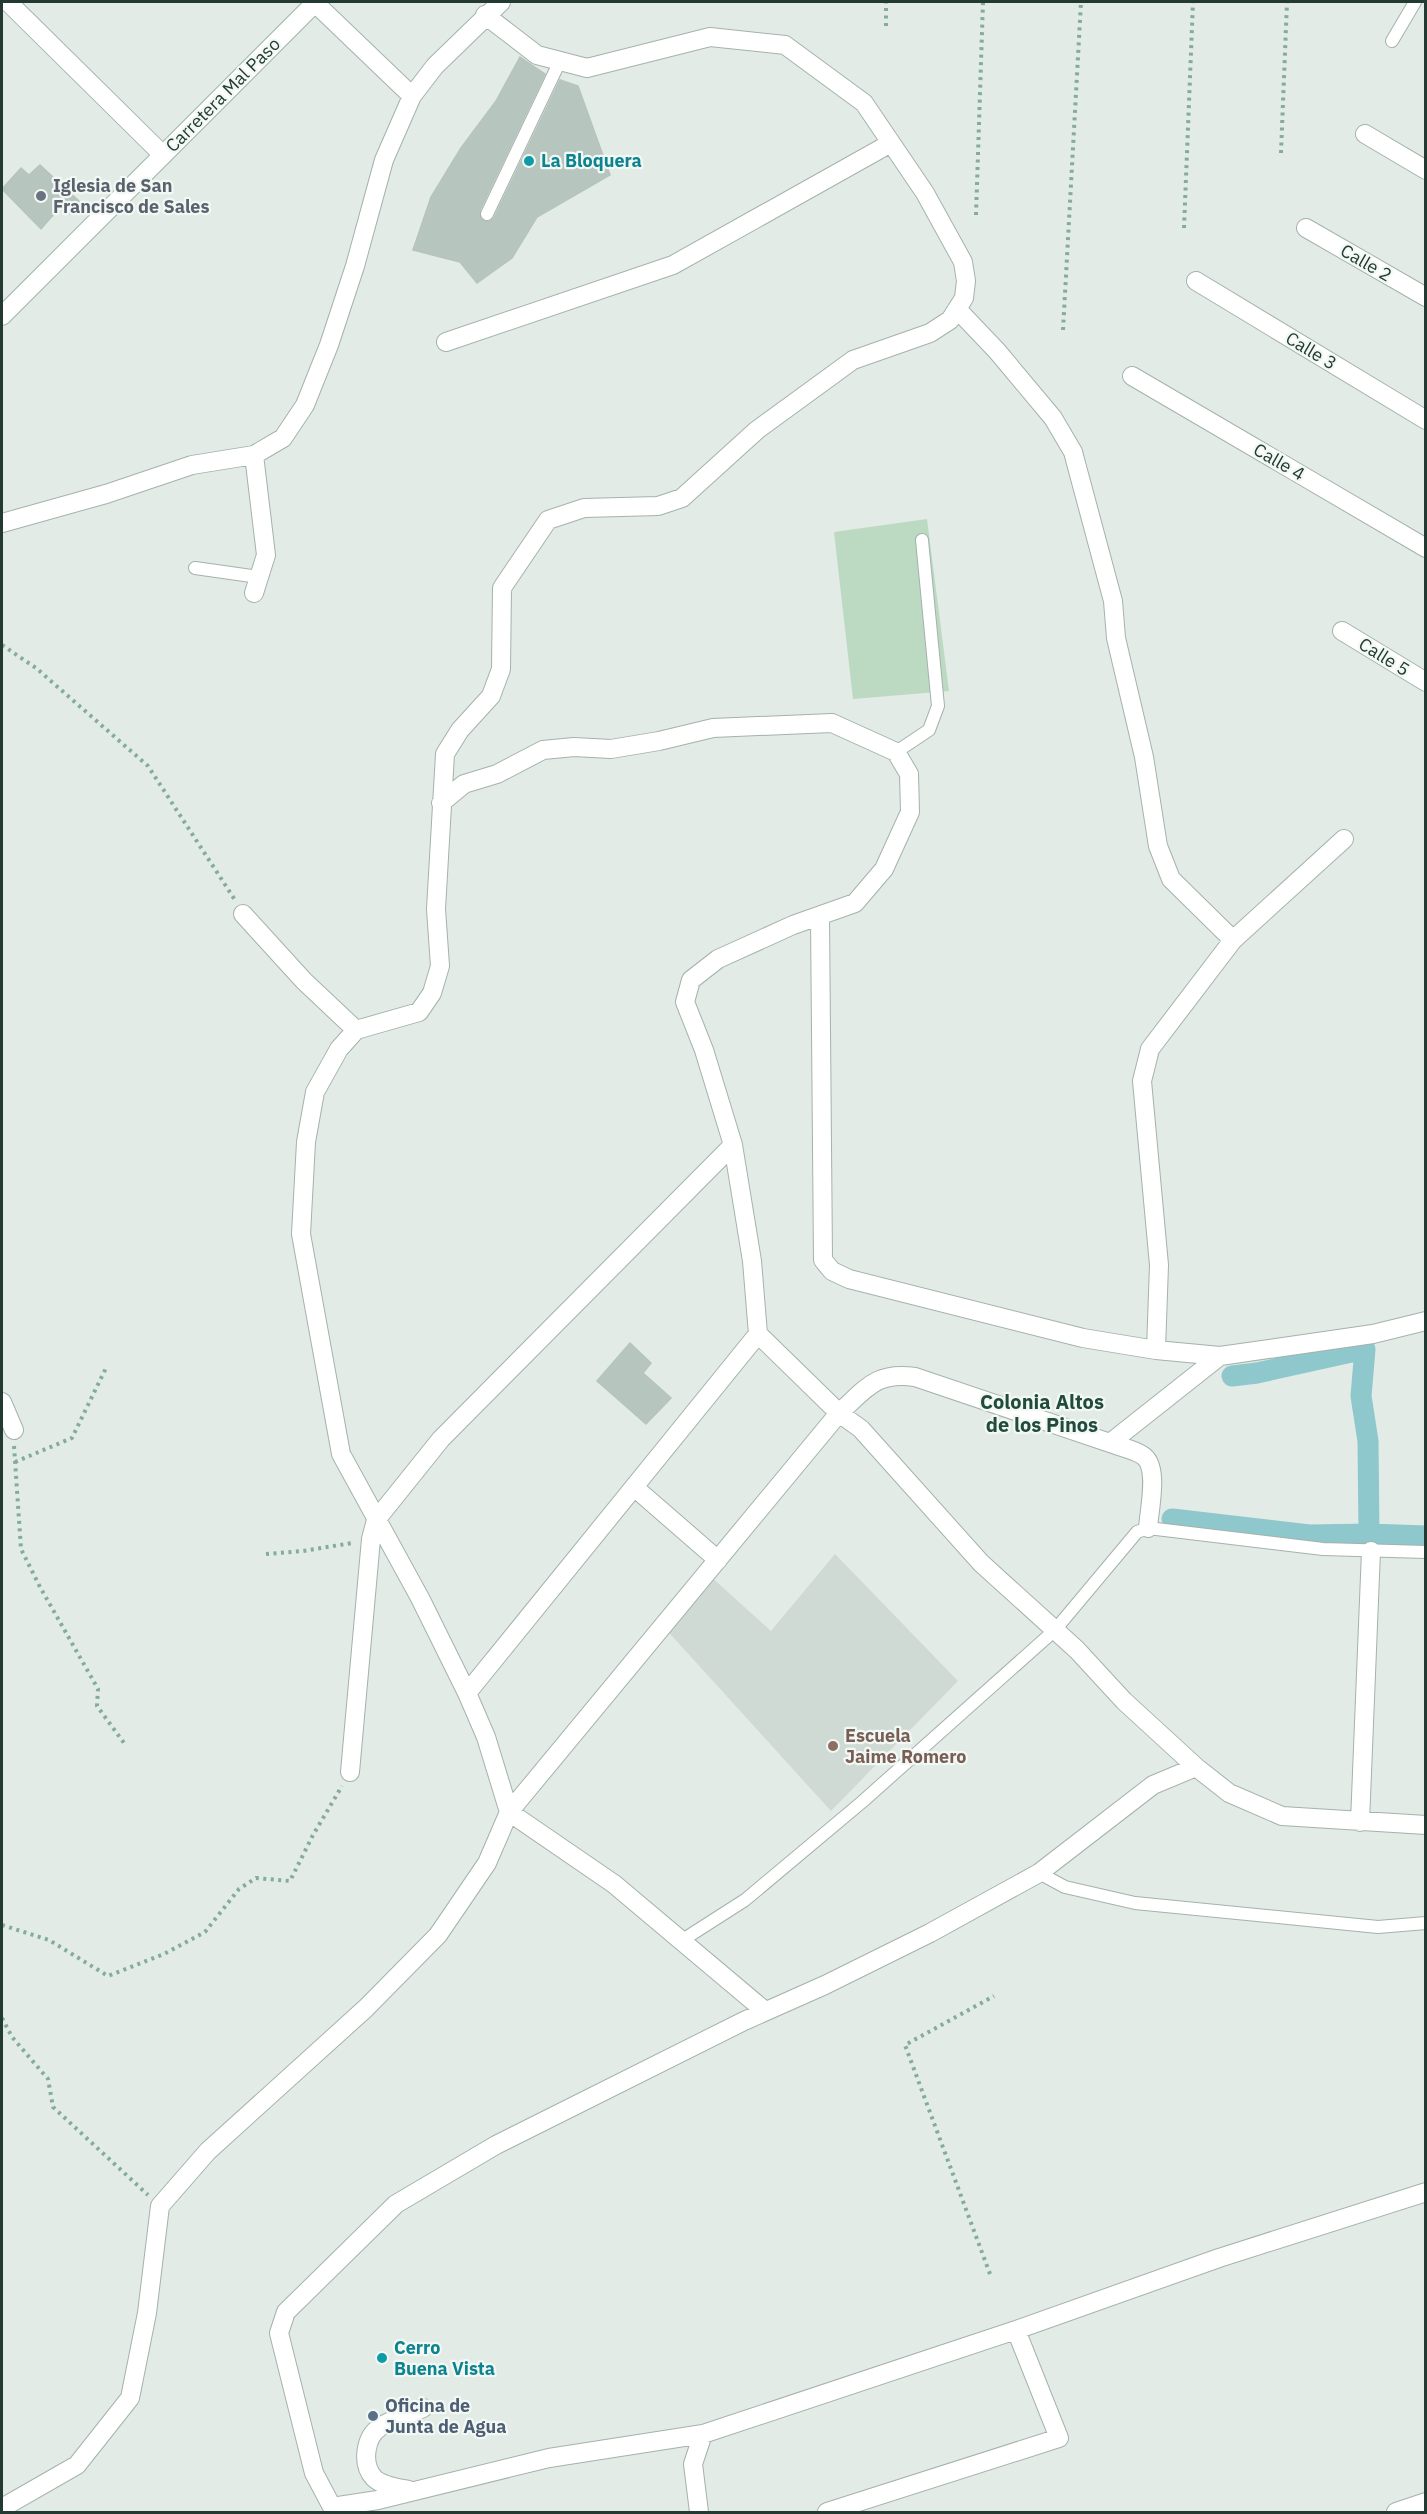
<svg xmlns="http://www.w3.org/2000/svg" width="1427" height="2514" font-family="'IBM Plex Sans',sans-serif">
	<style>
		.built { fill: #d0dad5 }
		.green { fill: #bcdac2 }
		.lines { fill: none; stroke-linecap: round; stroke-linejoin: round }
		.canal { stroke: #8ec7cc; stroke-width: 21 }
		.building { fill: #b7c5bf; stroke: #b5c4bc; stroke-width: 1.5 }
		.lane-casing { stroke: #a5b2ac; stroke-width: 14 }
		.street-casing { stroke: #a5b2ac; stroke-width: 20 }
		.secondary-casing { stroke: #a1b6ad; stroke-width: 20 }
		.path { stroke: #84ac9c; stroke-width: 4; stroke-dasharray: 3 4.5; stroke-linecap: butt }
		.lane { stroke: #fff; stroke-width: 12 }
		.street { stroke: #fff; stroke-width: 18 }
		.secondary { stroke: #fff; stroke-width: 18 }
		.culture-dot { fill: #0f9aa8; stroke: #f2f8f4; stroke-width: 2 }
		.worship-dot { fill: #6b7280; stroke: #f2f8f4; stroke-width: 2 }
		.education-dot { fill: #8d6e63; stroke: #f2f8f4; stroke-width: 2 }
		.service-dot { fill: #5c6f8a; stroke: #f2f8f4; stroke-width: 2 }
		.labels { text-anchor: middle; stroke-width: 4.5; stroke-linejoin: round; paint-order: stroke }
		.street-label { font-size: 18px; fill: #233a32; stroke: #f2f8f4 }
		.culture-label { font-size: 18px; font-weight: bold; fill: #0d838f; stroke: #f2f8f4; text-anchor: start }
		.worship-label { font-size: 18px; font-weight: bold; fill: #5b616d; stroke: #f2f8f4; text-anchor: start }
		.education-label { font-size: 18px; font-weight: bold; fill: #785e54; stroke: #f2f8f4; text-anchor: start }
		.service-label { font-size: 18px; font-weight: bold; fill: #4e5e75; stroke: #f2f8f4; text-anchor: start }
		.neighbourhood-label { font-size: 20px; font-weight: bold; fill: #214b3d; stroke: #f2f8f4 }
	</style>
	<rect width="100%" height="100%" fill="#e2ebe6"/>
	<path class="built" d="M835,1554L958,1681L831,1811L662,1625L708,1574L771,1631Z"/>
	<path class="green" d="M927,519L949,691L853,699L834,532Z"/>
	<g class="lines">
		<path class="canal" d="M1172,1519L1309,1535L1369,1534L1368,1441L1361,1396L1365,1349L1257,1373L1232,1376
			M1369,1546V1534L1426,1536"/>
	</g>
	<path class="building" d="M520,57L545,74L480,210L481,219L488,222L494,218L560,80L578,86L610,175L537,217L512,258L477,283L460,262L413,250L431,197L461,148L496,101Z
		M40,165L81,203L69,214L60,207L41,229L2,189L21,168L29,175Z
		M630,1343L651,1363L643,1373L671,1398L646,1424L597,1381Z"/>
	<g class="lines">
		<g class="lane-casing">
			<path id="lane" d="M1392,41L1415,2
				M487,214L560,61
				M195,568L259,577
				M896,752L929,730L938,706L922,540
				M1039,1873L1065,1887L1135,1903L1378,1927L1426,1923
				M681,1941L745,1900L862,1802L1055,1630L1137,1532L1148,1528L1323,1549L1426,1552"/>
		</g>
		<g class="street-casing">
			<path id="street" d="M8,2L163,155
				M314,2L412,96
				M485,15L537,55L587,68L710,37L785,45L864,103L925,193L963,262L966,281L964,298L950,320L930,333L853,360L757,430L682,498L658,506L584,508L548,520L502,588L501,669L491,696L460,730L445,754L436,909L440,966L432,993L419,1012L356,1030L339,1049L315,1092L306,1142L301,1234L341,1454L420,1598L467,1693L486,1737L509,1812L614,1884L765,2011
				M1365,134L1426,170
				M1306,228L1426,297
				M1196,281L1426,420
				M957,309L997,351L1053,418L1073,452L1113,601L1116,638L1144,757L1158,846L1171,879L1233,940
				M446,342L673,265L891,143
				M1132,376L1426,548
				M2,523L106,494L192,465L254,455L283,438L305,405L329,345L355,266L384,160L412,96L435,66L501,2
				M254,593L266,555L254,455
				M1342,631L1426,682
				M441,803L464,784L497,774L543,750L574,747L611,749L659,741L713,728L832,723L896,752L909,774L910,812L884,869L855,903L793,925L718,959L691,980L685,1002L704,1050L733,1145L752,1261L758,1334
				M243,914L304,981L356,1030
				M820,916L823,1260L832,1271L849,1279L1083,1338L1156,1350L1220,1356L1373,1334L1426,1321
				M1156,1350L1159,1265L1142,1081L1150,1049L1233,940L1344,839
				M2,1402L14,1430
				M1110,1443C1120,1447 1133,1449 1142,1455C1160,1465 1149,1510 1148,1528
				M634,1487L718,1560
				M467,1693L758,1334L839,1413L861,1429L981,1563L1077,1650L1124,1701L1196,1767L1229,1793L1282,1816L1426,1825
				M1196,1767L1153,1785L1039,1873L930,1933L825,1985L744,2021L496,2145L396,2204L286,2312L279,2333L314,2473L332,2507L378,2500L549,2458L703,2434L1016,2330L1219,2258L1426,2192
				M350,1772L371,1539L376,1520L441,1439L733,1145
				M1360,1822L1371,1551
				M409,2490C399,2488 382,2486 374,2478C361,2464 365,2437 380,2427C392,2419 410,2414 423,2408
				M2,2508L77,2465L130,2398L147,2313L160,2206L208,2151L366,2008L438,1935L487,1863L509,1812L839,1413C866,1389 876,1371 915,1377L1110,1443L1220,1356
				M699,2512L693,2464L703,2434
				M827,2512L1059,2438L1016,2330
				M1396,2512L1426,2502"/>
		</g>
		<g class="secondary-casing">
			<path id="secondary" d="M2,316L316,2"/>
		</g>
		<path class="path" d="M886,26V2
			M1281,153L1287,2
			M976,215L983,2
			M1184,228L1193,2
			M1063,330L1081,2
			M2,645L36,668L148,766L235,900
			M14,1446L21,1549L40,1587L98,1689L97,1706L124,1743
			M15,1462L72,1438L106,1368
			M266,1554L303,1551L352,1543
			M2,1925L49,1940L108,1976L164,1954L205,1932L239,1889L256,1878L290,1881L313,1835L342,1786
			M2,2018L12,2037L48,2079L53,2107L148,2195
			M990,2274L905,2045L994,1996"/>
		<use href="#lane" class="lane"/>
		<use href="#street" class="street"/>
		<use href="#secondary" class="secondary"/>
	</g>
	<g class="culture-dot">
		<circle cx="529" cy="161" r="6"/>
		<circle cx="382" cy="2358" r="6"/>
	</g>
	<circle class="worship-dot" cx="41" cy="196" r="6"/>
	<circle class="education-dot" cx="833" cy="1746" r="6"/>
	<circle class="service-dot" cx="373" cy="2416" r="6"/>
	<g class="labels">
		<g class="street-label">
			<text transform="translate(223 95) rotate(-45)" y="6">Carretera Mal Paso</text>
			<text transform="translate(1366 263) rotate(30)" y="6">Calle 2</text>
			<text transform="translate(1311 351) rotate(31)" y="6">Calle 3</text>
			<text transform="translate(1279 462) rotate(30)" y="6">Calle 4</text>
			<text transform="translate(1384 657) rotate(32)" y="6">Calle 5</text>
		</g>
		<g class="culture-label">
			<text x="541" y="167">La Bloquera</text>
			<text x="394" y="2354">Cerro<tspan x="394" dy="21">Buena Vista</tspan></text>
		</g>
		<g class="worship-label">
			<text x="53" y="192">Iglesia de San<tspan x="53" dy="21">Francisco de Sales</tspan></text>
		</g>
		<g class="education-label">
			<text x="845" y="1742">Escuela<tspan x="845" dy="21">Jaime Romero</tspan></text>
		</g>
		<g class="service-label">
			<text x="385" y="2412">Oficina de<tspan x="385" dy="21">Junta de Agua</tspan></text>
		</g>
		<g class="neighbourhood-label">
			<text x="1042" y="1409">Colonia Altos<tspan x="1042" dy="23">de los Pinos</tspan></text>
		</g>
	</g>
	<rect width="1427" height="2514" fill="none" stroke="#233a32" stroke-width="6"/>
</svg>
